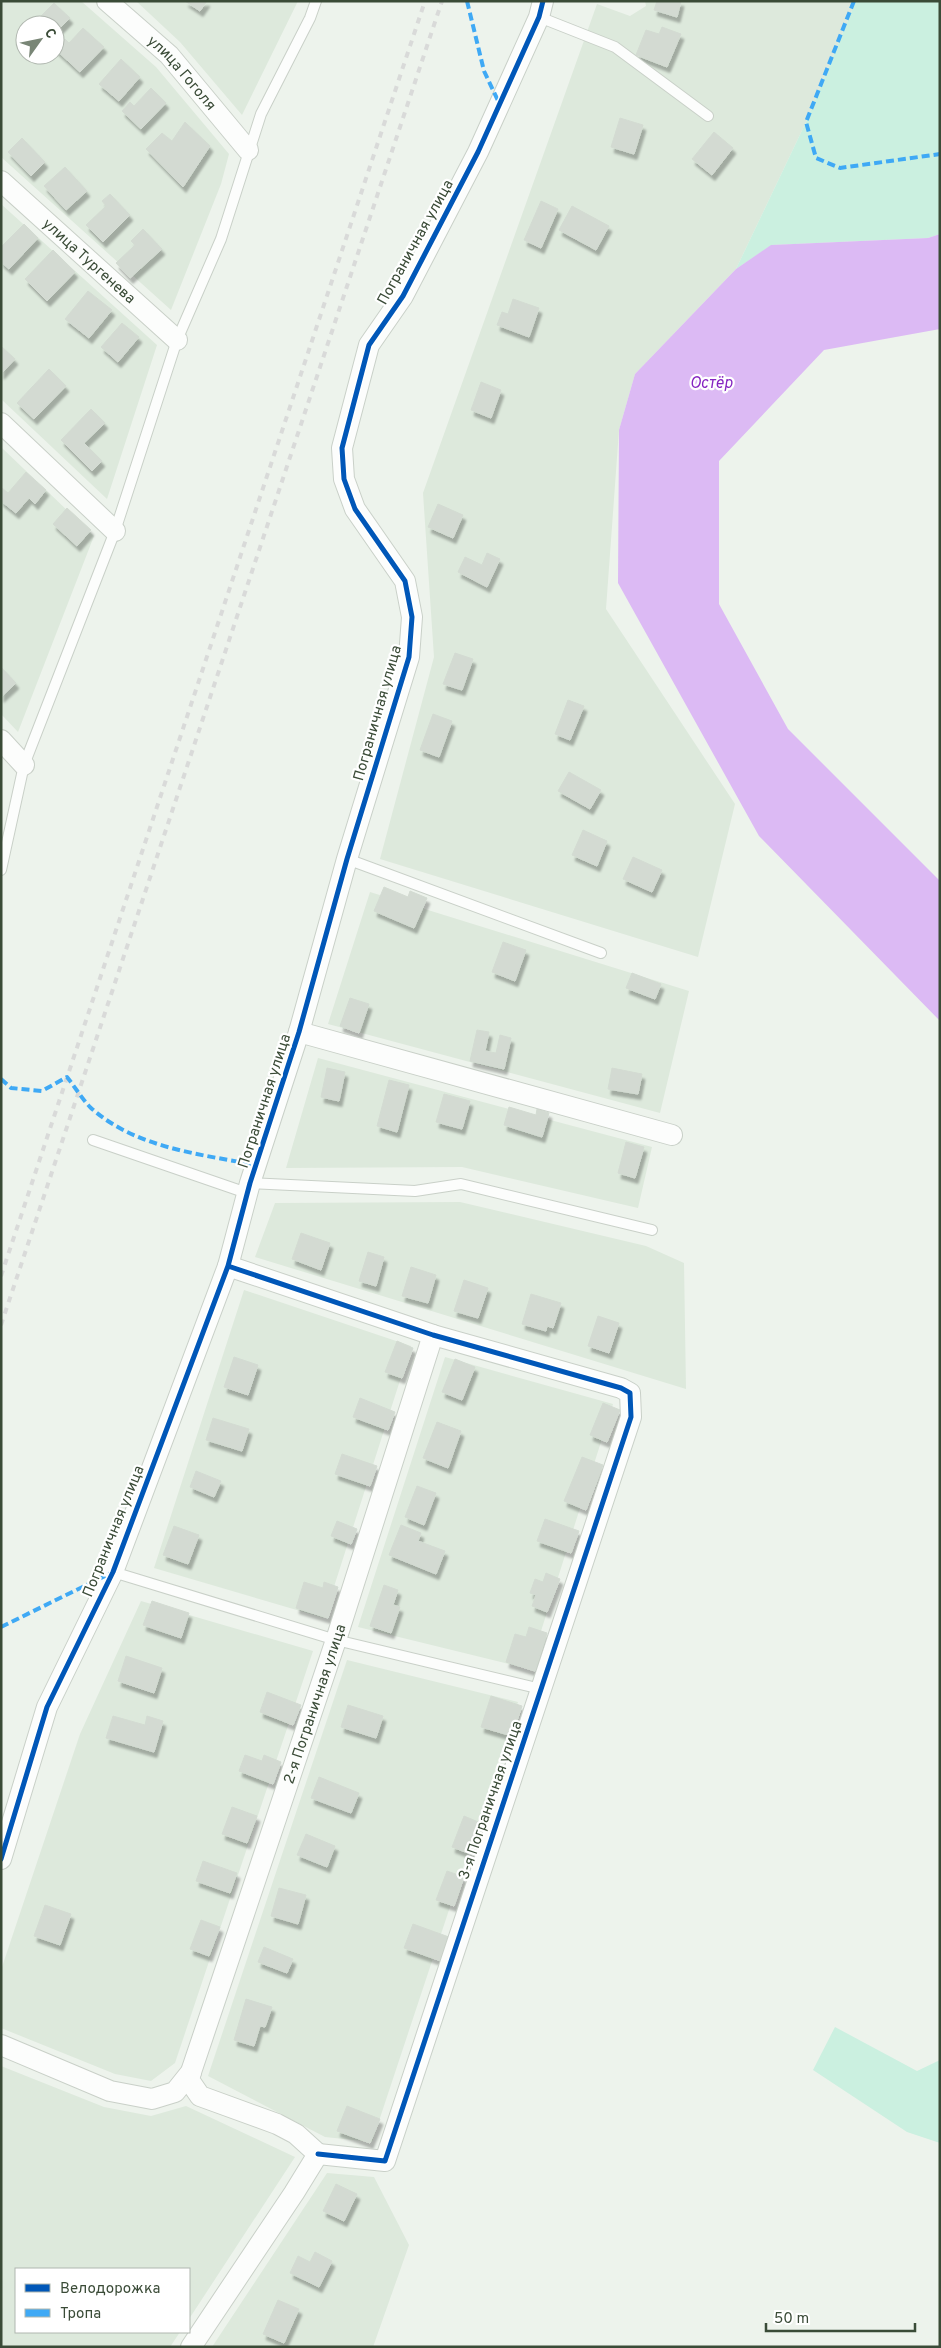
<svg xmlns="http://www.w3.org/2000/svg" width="941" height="2348" font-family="Overpass,sans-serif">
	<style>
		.residential { fill: #dde9dc; fill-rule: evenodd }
		.green { fill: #cbf0e0 }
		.water { fill: #dcbaf4 }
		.building { fill: #d3dad2; stroke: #d3dbd2; filter: url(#shadow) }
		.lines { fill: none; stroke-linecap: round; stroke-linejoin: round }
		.service-casing { stroke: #c9d0c8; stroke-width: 12 }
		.minor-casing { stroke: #c9d0c8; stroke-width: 22 }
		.service { stroke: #fcfdfc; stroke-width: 10 }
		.minor { stroke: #fcfdfc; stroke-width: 20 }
		.rail { stroke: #d9dad9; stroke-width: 4; stroke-dasharray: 6 6; stroke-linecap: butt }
		.quiet { stroke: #3fa9f5; stroke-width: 4; stroke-dasharray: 8 4; stroke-linecap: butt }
		.cycleway-casing { stroke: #fff; stroke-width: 8 }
		.cycleway { stroke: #0057b8; stroke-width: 5 }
		.labels { text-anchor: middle; stroke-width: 4.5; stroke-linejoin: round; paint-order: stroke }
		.street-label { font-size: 15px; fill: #3a4b37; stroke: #fff }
		.water-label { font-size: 16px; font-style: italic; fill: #8625c1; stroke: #fff }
	</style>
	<defs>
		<filter id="shadow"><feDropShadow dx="3" dy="5.5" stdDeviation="1" flood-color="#0004"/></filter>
	</defs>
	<rect width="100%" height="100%" fill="#edf3ec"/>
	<path class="residential" d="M1,1H81L156,67L229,154L221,184L171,310L1,157ZM25,25H55V55H25Z
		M136,1H298L242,115L180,42Z
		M645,1H856L806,122L736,269L635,374L619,430L606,609L735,804L698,957L380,859L434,657L423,493L597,4L630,16L646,6Z
		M1,204L157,345L107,499L1,399Z
		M1,447L94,536L18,732L1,714Z
		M370,892L689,991L660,1113L328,1024Z
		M318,1058L652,1147L638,1208L462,1167L286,1168Z
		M460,1202L646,1246L684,1263L686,1389L255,1257L275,1203Z
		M244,1290L411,1346L324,1618L154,1568Z
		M445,1357L613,1404L529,1669L358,1627Z
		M141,1601L313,1651L175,2063L151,2081L115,2074L1,2028V1970L80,1734Z
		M347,1660L518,1702L372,2142L325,2137L208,2076Z
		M1,2066L104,2107L151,2116L186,2106L295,2157L189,2319V2269H16V2332H180L170,2347H1Z
		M327,2173L374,2177L409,2245L373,2347H212Z"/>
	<path class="green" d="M856,1H940V234L928,238L772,245L736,269L806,122Z
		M835,2027L917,2071L940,2060V2143L907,2132L813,2070Z"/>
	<path class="water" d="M940,234V329L824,350L719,461V604L788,729L940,881V1021L759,836L618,583L619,430L635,374L736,269L771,245L928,238Z"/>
	<path class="building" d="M185,1H207L200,11Z
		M657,1H681L677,17L654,10Z
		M54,3L70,18L55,33V25L33,24Z
		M662,27L681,34L667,67L636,55L646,30L659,34Z
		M83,28L104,47L80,72L55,49L65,39L69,43Z
		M121,59L140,77L119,101L99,84Z
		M151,88L166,103L141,129L122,111L130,102L134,106Z
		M620,118L643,125L634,154L611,147Z
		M185,122L210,146L183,187L146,149L162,133L172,141Z
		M714,132L733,148L712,175L692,159Z
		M22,138L45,162L31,176L8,152Z
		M65,167L87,191L66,210L44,186Z
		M110,194L130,215L103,242L86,225L106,206L102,201Z
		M541,201L558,209L541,248L524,240Z
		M572,206L609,226L596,250L559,230Z
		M24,224L38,238L9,269L1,262V247Z
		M143,229L162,249L130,278L116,263L135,245L131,241Z
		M53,250L75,272L47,301L25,279Z
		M88,291L112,310L89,338L65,319Z
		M513,299L539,308L529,337L497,325L502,312L508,314Z
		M122,323L139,337L118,362L101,347Z
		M1,346L15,359L1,374Z
		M49,369L66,386L34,419L17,403Z
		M481,382L501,390L491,418L471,410Z
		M91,409L105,423L84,443L102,461L92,471L61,440Z
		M26,472L46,490L35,504L29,498L16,513L1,501V490L2,488L8,493Z
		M438,504L463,515L453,538L428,527Z
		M67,508L91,530L77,546L53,524Z
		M487,553L500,559L487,587L458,572L465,557L482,565Z
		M455,653L473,659L462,690L443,684Z
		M1,667L16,683L1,697Z
		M568,700L584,706L570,740L555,734Z
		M433,714L452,721L439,757L420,750Z
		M569,772L601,790L590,809L558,791Z
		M583,830L607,841L597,866L572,855Z
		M633,857L662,870L652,892L623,879Z
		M384,887L408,897L410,891L427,898L414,928L374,911Z
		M503,942L526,950L515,981L492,972Z
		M632,973L661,984L655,999L626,988Z
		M350,998L369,1004L359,1033L340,1026Z
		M477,1030L489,1032L485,1051L496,1053L500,1035L511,1038L504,1069L470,1061Z
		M327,1068L345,1072L339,1101L321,1097Z
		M612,1068L642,1074L638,1094L608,1089Z
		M389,1080L409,1085L397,1132L377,1126Z
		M444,1094L470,1101L462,1129L436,1122Z
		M509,1107L536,1115L537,1109L549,1113L542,1137L504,1125Z
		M626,1142L644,1147L635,1178L618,1173Z
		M301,1233L330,1243L321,1270L292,1259Z
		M368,1252L384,1257L376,1286L359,1281Z
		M411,1267L436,1275L428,1303L402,1296Z
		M464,1280L488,1288L478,1318L454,1311Z
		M531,1294L561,1303L553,1328L547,1326L546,1331L522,1324Z
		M598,1316L619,1323L609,1353L588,1346Z
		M397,1341L413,1348L402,1378L385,1372Z
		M234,1357L258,1365L248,1395L224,1387Z
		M455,1359L475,1367L462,1400L442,1392Z
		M360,1398L395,1412L388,1430L353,1417Z
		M603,1403L620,1410L607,1442L590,1435Z
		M213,1418L249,1429L242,1451L206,1440Z
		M437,1422L461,1431L448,1468L423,1458Z
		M342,1454L377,1466L370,1486L335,1474Z
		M582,1457L603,1465L586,1510L564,1501Z
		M196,1471L221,1481L214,1497L190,1487Z
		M417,1486L436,1493L424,1525L405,1517Z
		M545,1519L579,1531L571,1553L537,1541Z
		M337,1521L357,1529L351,1544L331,1536Z
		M401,1525L421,1533L418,1541L445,1551L436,1574L389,1555Z
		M174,1526L199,1535L188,1564L163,1555Z
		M546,1573L560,1579L547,1612L532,1606L536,1595L530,1593L535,1579L543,1582Z
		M304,1582L323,1588L324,1582L338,1587L328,1618L296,1608Z
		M384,1585L398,1590L393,1605L400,1607L391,1633L370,1626Z
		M152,1601L189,1613L181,1638L143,1625Z
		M529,1627L547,1633L535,1671L506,1662L515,1634L526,1637Z
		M126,1656L162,1668L154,1693L118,1681Z
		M267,1692L301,1705L293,1725L260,1712Z
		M491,1696L522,1706L512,1736L481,1727Z
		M348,1705L383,1716L376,1738L341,1727Z
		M113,1716L145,1725L147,1716L163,1721L154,1752L106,1738Z
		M245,1755L262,1761L264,1755L281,1762L273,1784L239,1771Z
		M319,1777L359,1793L351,1813L311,1798Z
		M232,1807L257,1816L247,1843L222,1834Z
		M464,1816L488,1826L476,1856L452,1847Z
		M306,1834L335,1846L327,1867L297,1855Z
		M203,1861L237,1873L230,1893L196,1881Z
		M447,1871L464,1877L454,1906L436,1900Z
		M279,1888L306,1895L298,1924L271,1916Z
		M45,1905L71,1914L60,1945L34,1936Z
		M201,1920L220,1927L209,1956L190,1949Z
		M413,1924L449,1937L441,1961L404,1948Z
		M264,1947L293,1959L287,1973L258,1962Z
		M246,1999L272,2007L265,2027L260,2026L254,2046L234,2040Z
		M347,2106L380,2119L370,2143L337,2131Z
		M336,2184L357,2194L344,2221L323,2211Z
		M315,2252L332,2261L319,2287L290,2273L298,2256L310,2262Z
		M278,2300L299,2309L284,2343L263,2334Z"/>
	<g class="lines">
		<g class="service-casing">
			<path id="service" d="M539,17L615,47L708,116
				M347,859L601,953
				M1,870L24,765L115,531L177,340L221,239L261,114L310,18L316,1
				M93,1140L241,1191L250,1183L415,1191L461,1184L652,1230
				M113,1572L336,1640L541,1689"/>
		</g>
		<g class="minor-casing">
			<g id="minor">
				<path id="s1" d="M107,1L169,55L248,150"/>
				<path id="s2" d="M1,181L177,340"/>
				<path d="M1,423L115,531"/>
				<path d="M1,740L24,765"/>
				<path d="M299,1032L672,1135"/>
				<path d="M228,1266L433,1335L621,1388L630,1393L631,1417L385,2161L318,2154"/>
				<path d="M1,1859L47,1707L113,1572L228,1266L250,1183L299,1032L347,859L409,657L412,617L405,581L355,509L344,479L342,448L369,345L403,296L478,152L539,17L543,1"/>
				<path id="s3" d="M1,2045L110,2091L152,2099L175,2092L191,2072L336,1640L433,1335"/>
				<path d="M191,2072L189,2080L200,2096L277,2124L296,2134L318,2154"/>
				<path d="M191,2347L294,2193L318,2154"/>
			</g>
		</g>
		<use href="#service" class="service"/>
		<use href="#minor" class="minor"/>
		<path class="rail" d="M1,1276L425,1
			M1,1325L442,1"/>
		<path class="quiet" d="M467,1L484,71L500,105
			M854,1L806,122L816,158L840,168L940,154
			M1,1079L11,1088L42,1091L67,1077C75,1087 82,1099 91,1108C136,1148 199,1154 256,1165
			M1,1627L113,1572"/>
		<g class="cycleway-casing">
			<path id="cycleway" d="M228,1266L433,1335L621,1388L630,1393L631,1417L385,2161L318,2154
				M1,1859L47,1707L113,1572L228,1266L250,1183L299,1032L347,859L409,657L412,617L405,581L355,509L344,479L342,448L369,345L403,296L478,152L539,17L543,1"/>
		</g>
		<use href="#cycleway" class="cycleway"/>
	</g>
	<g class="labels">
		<g class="street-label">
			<text dy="5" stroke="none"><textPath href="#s1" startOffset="104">улица Гоголя</textPath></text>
			<text transform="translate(415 242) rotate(-61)" y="5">Пограничная улица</text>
			<text dy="5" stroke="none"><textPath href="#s2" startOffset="119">улица Тургенева</textPath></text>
			<text transform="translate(377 713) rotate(-74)" y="5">Пограничная улица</text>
			<text transform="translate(264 1101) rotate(-72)" y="5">Пограничная улица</text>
			<text transform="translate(113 1531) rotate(-68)" y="5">Пограничная улица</text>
			<text dy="5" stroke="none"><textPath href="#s3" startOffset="599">2-я Пограничная улица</textPath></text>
			<text transform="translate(490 1800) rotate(-71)" y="5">3-я Пограничная улица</text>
		</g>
		<g class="water-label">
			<text x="711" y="388">Остёр</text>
		</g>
	</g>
	<rect width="941" height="2348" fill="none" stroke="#3a4b37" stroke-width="5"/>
	<rect x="15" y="2268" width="175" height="65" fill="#ffffff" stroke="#b0b7af"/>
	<rect x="25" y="2284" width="25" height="8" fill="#0057b8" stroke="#b0b7af"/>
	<text x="60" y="2293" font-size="15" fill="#3a4b37">Велодорожка</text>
	<rect x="25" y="2309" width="25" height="8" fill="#3fa9f5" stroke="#b0b7af"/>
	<text x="60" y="2318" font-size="15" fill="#3a4b37">Тропа</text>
	<g transform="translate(40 40) rotate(57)"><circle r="24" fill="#ffffff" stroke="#b0b7af"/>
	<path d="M0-4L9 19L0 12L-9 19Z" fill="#798676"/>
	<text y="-8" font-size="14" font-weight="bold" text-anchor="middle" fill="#3a4b37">С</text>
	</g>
	<path d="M766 2323v8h149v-8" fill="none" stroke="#3a4b37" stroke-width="2.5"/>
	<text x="774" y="2323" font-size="15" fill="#3a4b37" stroke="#ffffff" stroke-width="4" paint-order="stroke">50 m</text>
</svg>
